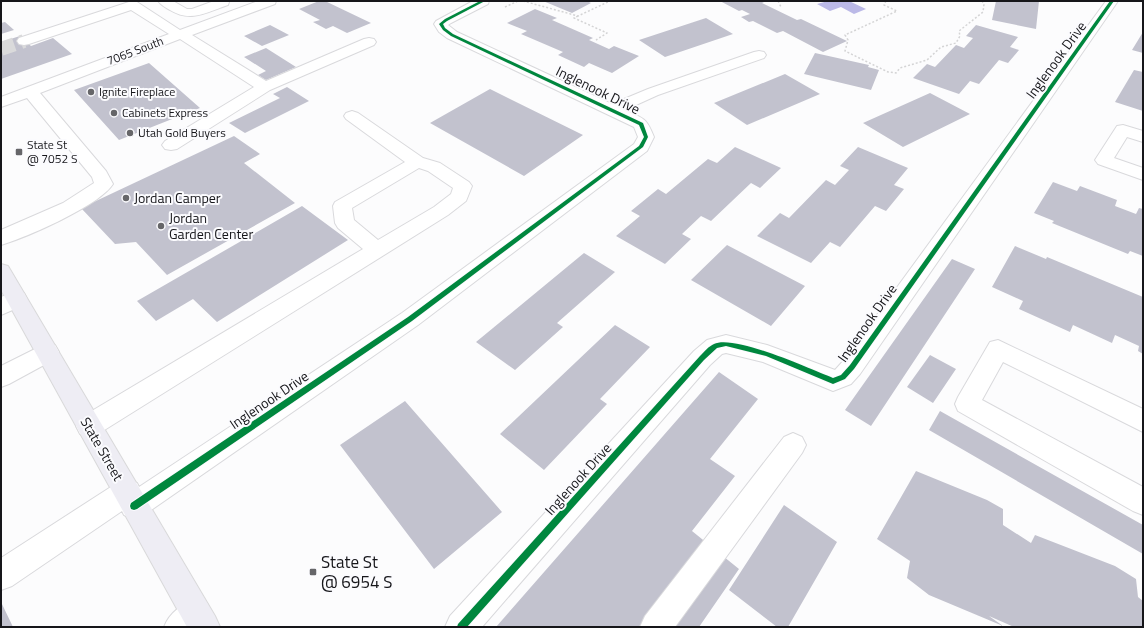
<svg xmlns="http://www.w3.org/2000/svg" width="1144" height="628" font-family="'Titillium Web',sans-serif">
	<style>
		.water { fill: #bbb9e7 }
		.building { fill: #c2c2ce }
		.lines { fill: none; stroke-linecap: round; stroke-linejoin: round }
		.minor-tunnel { stroke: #dadadb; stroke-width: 14; stroke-dasharray: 14 7; stroke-linecap: butt }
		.minor-casing { stroke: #d9d9dc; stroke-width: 2 }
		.major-casing { stroke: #d9d9da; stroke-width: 2 }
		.path { stroke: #d4d4d5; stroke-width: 1.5; stroke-dasharray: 2 2; stroke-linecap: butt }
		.minor { fill: #fff; fill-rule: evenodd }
		.major { fill: #eeedf4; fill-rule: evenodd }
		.cycleway-casing { stroke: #fbfbfe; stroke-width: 2 }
		.cycleway { fill: #00873e; fill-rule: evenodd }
		.poi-dot { fill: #666669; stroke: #fbfbfe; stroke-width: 1.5 }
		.labels { text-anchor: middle; stroke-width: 4; stroke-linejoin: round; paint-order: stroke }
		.far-street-label { font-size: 12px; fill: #16161a; stroke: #fbfbfe }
		.far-poi-label { font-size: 12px; fill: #16161a; stroke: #fbfbfe; text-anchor: start }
		.street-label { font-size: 14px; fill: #16161a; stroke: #fbfbfe }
		.poi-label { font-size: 14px; fill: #16161a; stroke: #fbfbfe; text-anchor: start }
		.near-poi-label { font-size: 17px; fill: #16161a; stroke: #fbfbfe; text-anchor: start }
	</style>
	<rect width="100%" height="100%" fill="#fcfcfd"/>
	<path class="water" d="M828,1H849L866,9L854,14L841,7L830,11L817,4Z"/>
	<path class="building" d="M319,1H325L371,23L347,33L333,26L326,29L313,22L320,20L299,9Z
		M543,1H587L591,3L572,13Z
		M720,1H762L764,2L762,3L797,20L801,19L847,41L823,52L783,31L777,33L753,21L749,22L741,17L750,14L742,10L739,11Z
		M996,1H1039L1036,29L992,20Z
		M535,9L557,18L552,20L593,38L589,40L609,49L614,46L639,56L612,73L589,63L584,67L558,55L563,52L521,34L527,31L507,23Z
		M706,18L733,34L665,57L639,40Z
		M5,22L14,30L1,34V23Z
		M270,25L289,35L262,46L244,36Z
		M976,25L1018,37L1010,47L1019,50L1008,63L999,60L979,84L970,81L959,94L913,78L927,64L935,67L956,45L964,48L973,38L966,36Z
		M1143,32V53L1132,50Z
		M20,36L31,46L53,38L72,54L1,79V42Z
		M266,48L296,67L266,80L258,75L266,71L244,57Z
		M815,53L869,65L868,67L879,70L871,90L804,74Z
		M149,63L200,108L119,140L74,90Z
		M1134,70L1143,72V111L1115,102Z
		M785,74L820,94L747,125L714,103Z
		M287,87L309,101L245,133L229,123L280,98L273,94Z
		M490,89L583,135L524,176L430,123Z
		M930,93L970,114L903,147L863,123Z
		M234,136L260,154L244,163L295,203L167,275L136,242L115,244L81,208Z
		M735,147L781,168L760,188L751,183L711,221L701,216L682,234L691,239L665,264L616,236L640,216L631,211L658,189L666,194L708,159L717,163Z
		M858,147L908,168L894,185L904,189L886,211L875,206L840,247L830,242L811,263L757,236L780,213L789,218L826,180L835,185L849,170L840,166Z
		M1053,182L1077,191L1080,186L1117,200L1115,206L1136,214L1139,208L1143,209V256L1130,251L1128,254L1052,223L1054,221L1034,213Z
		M302,206L348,240L217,322L193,299L156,321L137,301Z
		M727,245L805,286L771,326L691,280Z
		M1015,246L1046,259L1047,257L1143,297V354L1138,351L1139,346L1115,335L1112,343L1073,325L1070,332L1019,309L1023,301L992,287Z
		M584,253L615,272L557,323L563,327L515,370L476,342Z
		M952,259L975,269L871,426L845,410Z
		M615,325L650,347L600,399L607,404L544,470L500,434Z
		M930,355L956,369L933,403L907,387Z
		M719,372L758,399L710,459L735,476L692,531L739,569L699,627H496Z
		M405,401L502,512L434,569L340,445Z
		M940,411L1143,525V554L929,430Z
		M916,471L987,500L1003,509V525L1031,543L1035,535L1115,566L1136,579L1138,597L1143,601V627H1014L989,616L1003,626L929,595L907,578L910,561L877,539Z
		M784,505L837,542L788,627H777L729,590Z
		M1,602L13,627H1Z"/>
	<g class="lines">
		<path class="minor-tunnel" d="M1,49L24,41"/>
		<g class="minor-casing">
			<path id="minor" d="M132,1L137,2L180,30L258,1H276L275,4L192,35L266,81L364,39L369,38L374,39L376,42L374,45L270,90L177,149L171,150L165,149L162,145L165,141L254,87L180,39L40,93L106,171L113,184C99,206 27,237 1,245V230L63,203L94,183L92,177L27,98L1,107V97L169,34L131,10L29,44L24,45L19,44L17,41L19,38Z
				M158,1H173L187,9H192L214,1L229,2L228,5C207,12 191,23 170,10C166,8 161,5 158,1Z
				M473,1H489L488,4L451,23L448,25L457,32L612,104L648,89L754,52L759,51L764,52L766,55L764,58L658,95L625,110C644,119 646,117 654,137L647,151L418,325L144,515L134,519L124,515L122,511L12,586L1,590V558L117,483L127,479L137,483L139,487L402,313L634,144L638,137L634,127L447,38L439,32L434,24L436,21Z
				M1106,1H1118L860,374L851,384L833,391L763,362L726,353L722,354L710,365L482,627H445L450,616L694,351L707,340L726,335L767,345L835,370L844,360Z
				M352,111L358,113L423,158L440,163L469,182L472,186L466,201L448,215L98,434L89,437L80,434L76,426L80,418L363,249L338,228L335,223L333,206L335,202L405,162L346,119L344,116L346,113ZM419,168L428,171L453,188L451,194L434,207L378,240L354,220L352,208Z
				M1123,125L1143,131V142L1127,137L1114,158L1143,168V180L1098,164L1095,160L1117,126Z
				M16,291L24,293L27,299L24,305L1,315V297Z
				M998,340L1143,409V432L1003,362L982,400L1143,487V515L1133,511L958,411L955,404L958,397L990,342Z
				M47,343L55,345L59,352L55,359L9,384L1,387V366Z
				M793,433L802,437L806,445L802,453L675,627H640L645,616L784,437Z
				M196,599L207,603L211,614L207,625L204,627H164C170,612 181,605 196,599Z"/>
		</g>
		<g class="major-casing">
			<path id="major" d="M1,264L8,266L215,616L220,627H187L1,290Z"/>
		</g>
		<path class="path" d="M523,1L578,16L610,1
			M778,1L781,7
			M886,1L884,5L897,11L845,35L848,40L845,51L888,72L896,73L900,68L927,60L941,47L956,43L960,36L959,31L983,12L984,4L982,1
			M505,7L518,1
			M578,16L574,18L607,33L596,40"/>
		<use href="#minor" class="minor"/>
		<use href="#major" class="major"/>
		<g class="cycleway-casing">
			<path id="cycleway" d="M480,1H485L447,21L443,24L445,28L453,34L643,123L648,137L643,147L412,321L137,509L134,510L131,509L130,506L131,503L408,317L639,146L644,137L639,125L451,36L443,30L439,24L445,19Z
				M1110,1H1114L854,369L845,379L833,384L766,356L726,346L717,348L704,360L467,627H457L458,624L700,356C704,352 709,346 714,344C734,334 810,369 833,378L841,375L850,365Z"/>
		</g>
		<use href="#cycleway" class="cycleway"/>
	</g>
	<g class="poi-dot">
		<circle cx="91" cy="92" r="4"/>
		<circle cx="114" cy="113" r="4"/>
		<circle cx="130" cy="133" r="4"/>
		<rect x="15" y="148" width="8" height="8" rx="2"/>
		<circle cx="126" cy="198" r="4"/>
		<circle cx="161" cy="226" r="4"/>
		<rect x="309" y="568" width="8" height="8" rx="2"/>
	</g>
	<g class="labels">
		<g class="far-street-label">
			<text transform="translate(135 51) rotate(-21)" y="4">7065 South</text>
		</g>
		<g class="far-poi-label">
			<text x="99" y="96">Ignite Fireplace</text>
			<text x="122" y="117">Cabinets Express</text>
			<text x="138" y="137">Utah Gold Buyers</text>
			<text x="27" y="149">State St<tspan x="27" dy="14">@ 7052 S</tspan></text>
		</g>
		<g class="street-label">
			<text transform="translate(1056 60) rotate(-54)" y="5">Inglenook Drive</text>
			<text transform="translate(598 90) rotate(26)" y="5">Inglenook Drive</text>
			<text transform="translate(867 323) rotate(-55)" y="5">Inglenook Drive</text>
			<text transform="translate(269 400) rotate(-34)" y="5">Inglenook Drive</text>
			<text transform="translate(102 449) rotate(60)" y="5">State Street</text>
			<text transform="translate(578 479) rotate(-48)" y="5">Inglenook Drive</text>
		</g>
		<g class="poi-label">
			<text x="134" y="203">Jordan Camper</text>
			<text x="169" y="223">Jordan<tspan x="169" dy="16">Garden Center</tspan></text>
		</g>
		<g class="near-poi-label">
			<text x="321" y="568">State St<tspan x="321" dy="20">@ 6954 S</tspan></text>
		</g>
	</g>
	<rect width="1144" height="628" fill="none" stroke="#16161a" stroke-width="4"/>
</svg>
